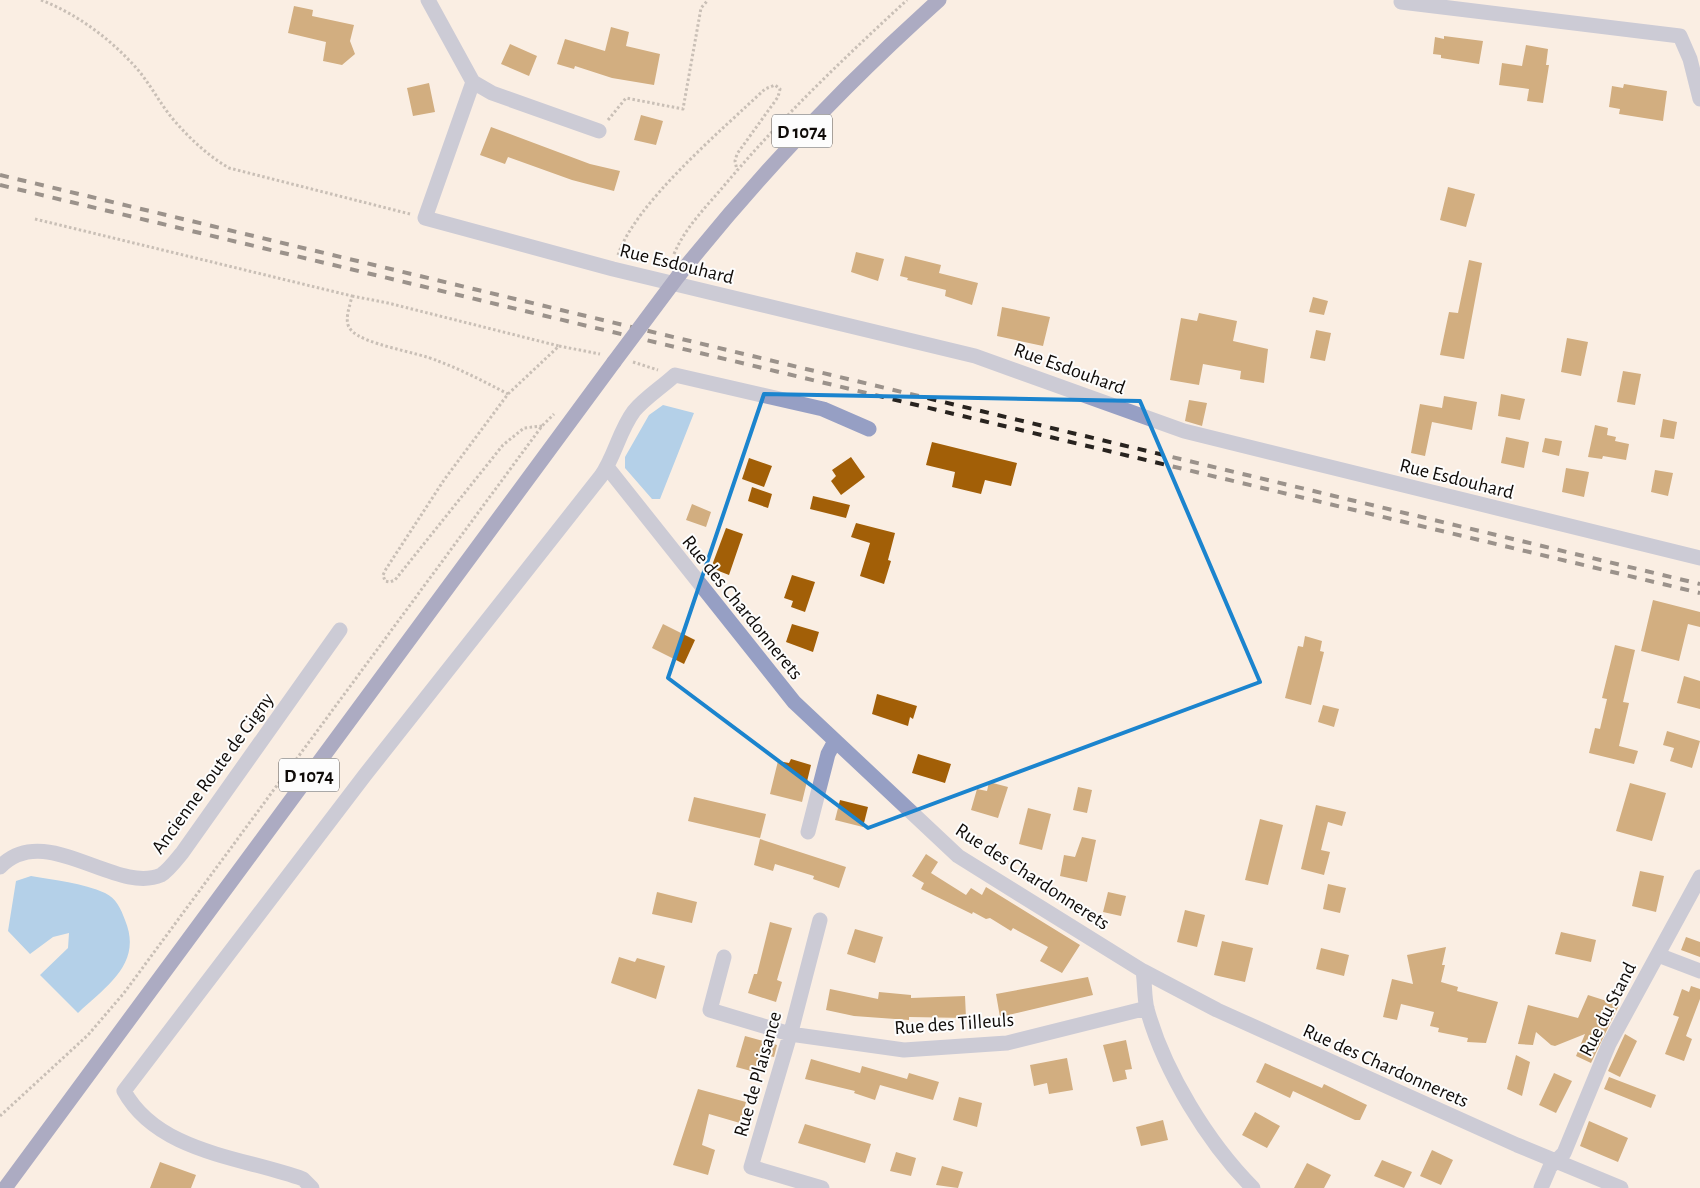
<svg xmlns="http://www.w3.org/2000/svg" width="1700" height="1188" font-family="'Alegreya Sans',sans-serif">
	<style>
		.water { fill: #5fabed }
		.building { fill: #a25f07 }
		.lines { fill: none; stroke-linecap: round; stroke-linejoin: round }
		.path { stroke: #8f867f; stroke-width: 3; stroke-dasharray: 2.5 2.5; stroke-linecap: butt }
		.minor { stroke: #969fc4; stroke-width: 15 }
		.major { stroke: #4f599a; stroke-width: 15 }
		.rail { stroke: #28231f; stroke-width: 4; stroke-dasharray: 9 9; stroke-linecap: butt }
		.major-bridge { stroke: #4f599a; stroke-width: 15 }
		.marked { fill: none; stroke: #1b84ce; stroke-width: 4; stroke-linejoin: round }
		.labels { text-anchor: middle; stroke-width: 4; stroke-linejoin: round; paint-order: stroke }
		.shield { fill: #fdfdfd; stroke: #565452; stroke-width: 1 }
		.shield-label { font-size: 19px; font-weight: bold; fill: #0f0b08 }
		.street-label { font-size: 20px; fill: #0f0b08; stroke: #fdfdfd }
	</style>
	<rect width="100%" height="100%" fill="#faeee3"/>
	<path class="water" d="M663,405L694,413L660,499H652L625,468V457L649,415Z
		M31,876C54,880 83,883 105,893C116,898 121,909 125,920C143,963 107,986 78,1013L40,975L68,948L69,933L53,937L30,954L8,931L16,881Z"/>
	<path class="building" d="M294,6L313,10L312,16L354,25L350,41L355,54L342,65L323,61L326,42L288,33Z
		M611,27L629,32L626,46L660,54L654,85L612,78L575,66L574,69L557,64L565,39L605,51Z
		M1444,36L1483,41L1479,64L1441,58V55L1433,54L1435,37L1444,39Z
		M510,44L537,56L529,76L501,64Z
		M1526,45L1548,49L1546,65H1549L1543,103L1527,101L1529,89L1499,85L1502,63L1522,66Z
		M429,83L435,112L413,116L407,88Z
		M1624,84L1667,91L1663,121L1619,114L1620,109L1609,107L1612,86L1623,88Z
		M641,115L663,121L656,145L634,140Z
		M491,127L590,164L620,171L614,191L572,180L508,157L505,164L480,155Z
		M1448,187L1475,194L1466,227L1440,220Z
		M856,252L884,259L878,281L851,272Z
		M905,256L941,265L939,273L978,283L972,305L945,296L946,290L907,280L908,278L900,276Z
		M1469,260L1482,263L1464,359L1440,355L1449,312L1458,313Z
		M1313,297L1328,301L1324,315L1309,312Z
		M1002,307L1050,317L1043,346L997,336Z
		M1199,313L1237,321L1233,341L1268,349L1264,383L1240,379L1241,371L1203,364L1199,385L1170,380L1181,318L1197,321Z
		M1316,330L1331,333L1325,361L1310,358Z
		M1567,338L1588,342L1581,376L1561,372Z
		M1623,371L1641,374L1635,405L1617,402Z
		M1501,394L1525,399L1520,420L1498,416Z
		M1444,396L1477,402L1472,430L1432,422L1425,456L1411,453L1420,404L1442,408Z
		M1189,400L1207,403L1202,426L1185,421Z
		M1663,419L1677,422L1674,439L1660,437Z
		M1595,425L1608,428L1607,435L1616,437L1615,441L1629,444L1626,460L1603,456L1602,459L1588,457Z
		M1506,437L1529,442L1524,468L1501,463Z
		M1545,438L1562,441L1559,456L1542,452Z
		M932,442L1017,463L1011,486L985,480L981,494L952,487L955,472L926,465Z
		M851,457L865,477L841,495L831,481L836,476L832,470Z
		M749,458L772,466L764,487L742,479Z
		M1566,468L1589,472L1584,497L1562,492Z
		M1655,470L1673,473L1668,496L1651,492Z
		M752,487L772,494L768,508L748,501Z
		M813,496L850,505L846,518L810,509Z
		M692,504L711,512L706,527L686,520Z
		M856,523L895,533L888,560L891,561L884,584L860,576L870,543L851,537Z
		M726,528L743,534L729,575L711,568Z
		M792,575L815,582L805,612L791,607L793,601L784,598Z
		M1653,600L1700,612V627L1688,624L1679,661L1641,651Z
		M663,624L695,640L684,664L652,648Z
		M792,624L819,632L813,652L786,642Z
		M1305,636L1322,641L1320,651L1324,652L1311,705L1285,698L1298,646L1303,647Z
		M1615,645L1635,650L1623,702L1629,703L1619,746L1638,751L1634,764L1589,753L1595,728L1600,729L1607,699L1602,698Z
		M1684,676L1700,681V709L1677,703Z
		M877,694L917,706L913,719L910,717L908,726L872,714Z
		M1323,705L1339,709L1334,727L1318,722Z
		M1667,731L1700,741L1692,768L1670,761L1674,748L1663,745Z
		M918,754L951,764L945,783L912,773Z
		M791,759L811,765L802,802L770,794L778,761L789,763Z
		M989,782L1008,787L998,818L971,810L977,789L987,791Z
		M1630,783L1666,793L1652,841L1616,831Z
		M1078,787L1092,790L1087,813L1073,810Z
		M694,797L766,814L760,838L688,821Z
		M840,800L868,807L863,827L835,820Z
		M1316,805L1346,812L1342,826L1328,822L1321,850L1330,852L1324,875L1301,869Z
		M1028,808L1051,814L1042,850L1019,844Z
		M1260,819L1283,825L1268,885L1245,880Z
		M1082,837L1096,840L1087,882L1060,876L1064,855L1075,857Z
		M760,839L846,867L839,888L813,879L814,876L775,864L773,871L754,865Z
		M926,854L938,862L931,873L966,895L971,888L982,895L986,887L1080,945L1062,973L1040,961L1048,947L1013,928L1011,931L990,918L986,919L973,912L972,914L921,889L924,883L912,876Z
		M1640,871L1664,876L1656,912L1632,906Z
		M1328,884L1346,888L1340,913L1323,909Z
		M657,892L697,902L692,923L652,914Z
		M1108,892L1126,896L1121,916L1103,912Z
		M1185,910L1205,915L1197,947L1177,942Z
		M770,922L792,928L777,980L782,982L776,1002L748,993L754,974H757Z
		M855,929L883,937L875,963L847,954Z
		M1561,932L1596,940L1591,962L1555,954Z
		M1686,937L1700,942V957L1681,950Z
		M1222,941L1253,948L1245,982L1214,975Z
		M1446,947L1442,965H1445L1441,982L1458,987L1457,991L1498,1002L1486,1043L1467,1042L1468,1038L1438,1032L1439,1028L1430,1026L1434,1012L1401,1004L1397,1020L1383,1017L1392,979L1413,984L1407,955Z
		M1321,948L1349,955L1344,976L1316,969Z
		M619,957L635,962L637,958L665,966L656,999L611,983Z
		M1088,977L1093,995L1000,1017L996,994Z
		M1691,986L1700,989V999L1686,1036L1692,1039L1684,1061L1665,1054L1679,1017L1673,1015L1682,989L1689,992Z
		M830,989L878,999L879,992L911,995V998L965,996L966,1018L909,1017V1020L854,1016L826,1010Z
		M1588,995L1619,1005L1591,1063L1576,1056L1585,1034L1555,1046L1551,1045L1536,1032L1533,1045L1518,1044L1528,1005L1578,1018Z
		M1625,1034L1637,1041L1620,1077L1608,1071Z
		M745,1036L777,1045L774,1057L760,1054L755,1072L736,1067Z
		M1126,1040L1132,1069L1125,1070L1127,1079L1113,1082L1103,1045Z
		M1516,1055L1530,1062L1522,1096L1507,1089Z
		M1067,1058L1073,1090L1049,1094L1047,1083L1034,1086L1030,1065Z
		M811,1059L860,1073L862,1066L907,1079L909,1073L939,1082L933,1100L880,1085L875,1100L854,1093L855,1091L805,1079Z
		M1265,1063L1322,1088L1324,1084L1367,1105L1360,1120H1355L1293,1091L1290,1098L1256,1082Z
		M1554,1073L1572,1081L1556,1113L1539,1105Z
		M1609,1077L1656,1095L1651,1108L1604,1089Z
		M698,1089L746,1102L740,1123L709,1114L702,1145L715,1150L708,1175L673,1165Z
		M959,1097L982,1103L977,1127L953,1120Z
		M1255,1112L1280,1126L1267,1148L1242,1135Z
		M1163,1120L1168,1140L1141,1146L1136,1127Z
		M1589,1121L1628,1138L1618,1162L1580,1146Z
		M805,1124L871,1144L865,1163L798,1143Z
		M1432,1150L1453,1160L1441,1185L1420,1176Z
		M896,1152L916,1158L911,1176L890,1171Z
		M1382,1160L1412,1172L1404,1188L1374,1176Z
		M160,1162L196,1175L191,1188H150Z
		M1307,1163L1331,1175L1324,1188H1294Z
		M942,1166L963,1172L958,1188L936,1185Z"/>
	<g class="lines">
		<path class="path" d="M41,0C79,15 112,40 139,71C151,86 160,103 172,118C189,138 207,155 229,168L410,214
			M608,120L626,98L683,109L701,8L708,0
			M35,219L352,296C350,306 343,322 351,330C364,345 418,352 438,361C462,370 485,382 508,394
			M674,254C685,228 705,208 723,187C779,120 843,59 907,0
			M618,255C635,203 724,128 765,89L775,85L780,89L778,97L737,154L735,161L737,170
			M352,296L388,303L559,346
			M633,362L658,370
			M542,426L524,428L503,445L395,580L390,582L385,581L383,575L386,569L444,480L508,394L559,346L600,354
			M0,1116L88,1035L124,993L542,426L554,414"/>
		<path class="minor" d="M428,0L473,82L425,218L613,269L975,356L1184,431L1700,558
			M1401,2L1680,36L1690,59L1700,99
			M473,82L492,93L599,131
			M607,467L794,702L958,856L1143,971L1217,1010L1517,1145L1621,1188
			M808,832L828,754L835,741
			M0,867C45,820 116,895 161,875C168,871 177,859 182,853L340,630
			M820,920L792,1028L751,1167L822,1188
			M1658,955L1700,971
			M724,957L710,1010L790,1034L904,1050L1007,1043L1147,1008
			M1143,971C1145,983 1144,997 1147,1009C1164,1071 1208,1143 1253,1188
			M312,1188L303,1179C243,1157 158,1153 124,1091L365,775L601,476C615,456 619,431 634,411C645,398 662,387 675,375L823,409L869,429
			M1541,1188L1550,1167L1564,1153L1609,1044L1700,877"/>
		<path class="major" d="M679,275C758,176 844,85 939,0
			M5,1188L614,362"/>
		<path class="rail" d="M0,175L1700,584
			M0,185L1700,593"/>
		<path class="major-bridge" d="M614,362L679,275"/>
	</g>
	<path d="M0 0H1700V1188H0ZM764,394L1140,401L1260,682L868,828L668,678Z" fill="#faeee3" fill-opacity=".55" fill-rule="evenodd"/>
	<path class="marked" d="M764,394L1140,401L1260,682L868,828L668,678Z"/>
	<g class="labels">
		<g class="shield">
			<rect x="772" y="114.5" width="60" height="33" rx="4"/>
			<rect x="279" y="758.5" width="60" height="33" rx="4"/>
		</g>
		<g class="shield-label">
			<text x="802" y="138">D 1074</text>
			<text x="309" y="782">D 1074</text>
		</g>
		<g class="street-label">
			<text transform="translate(677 263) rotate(14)" y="7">Rue Esdouhard</text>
			<text transform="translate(1070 368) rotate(20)" y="7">Rue Esdouhard</text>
			<text transform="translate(1457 478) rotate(14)" y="7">Rue Esdouhard</text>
			<text transform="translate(743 607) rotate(51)" y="7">Rue des Chardonnerets</text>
			<text transform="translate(212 773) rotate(-54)" y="7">Ancienne Route de Gigny</text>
			<text transform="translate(1033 876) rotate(33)" y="7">Rue des Chardonnerets</text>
			<text transform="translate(1607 1009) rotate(-63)" y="7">Rue du Stand</text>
			<text transform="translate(954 1023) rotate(-4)" y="7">Rue des Tilleuls</text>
			<text transform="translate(1386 1065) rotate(24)" y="7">Rue des Chardonnerets</text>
			<text transform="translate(757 1074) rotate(-74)" y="7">Rue de Plaisance</text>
		</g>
	</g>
</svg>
